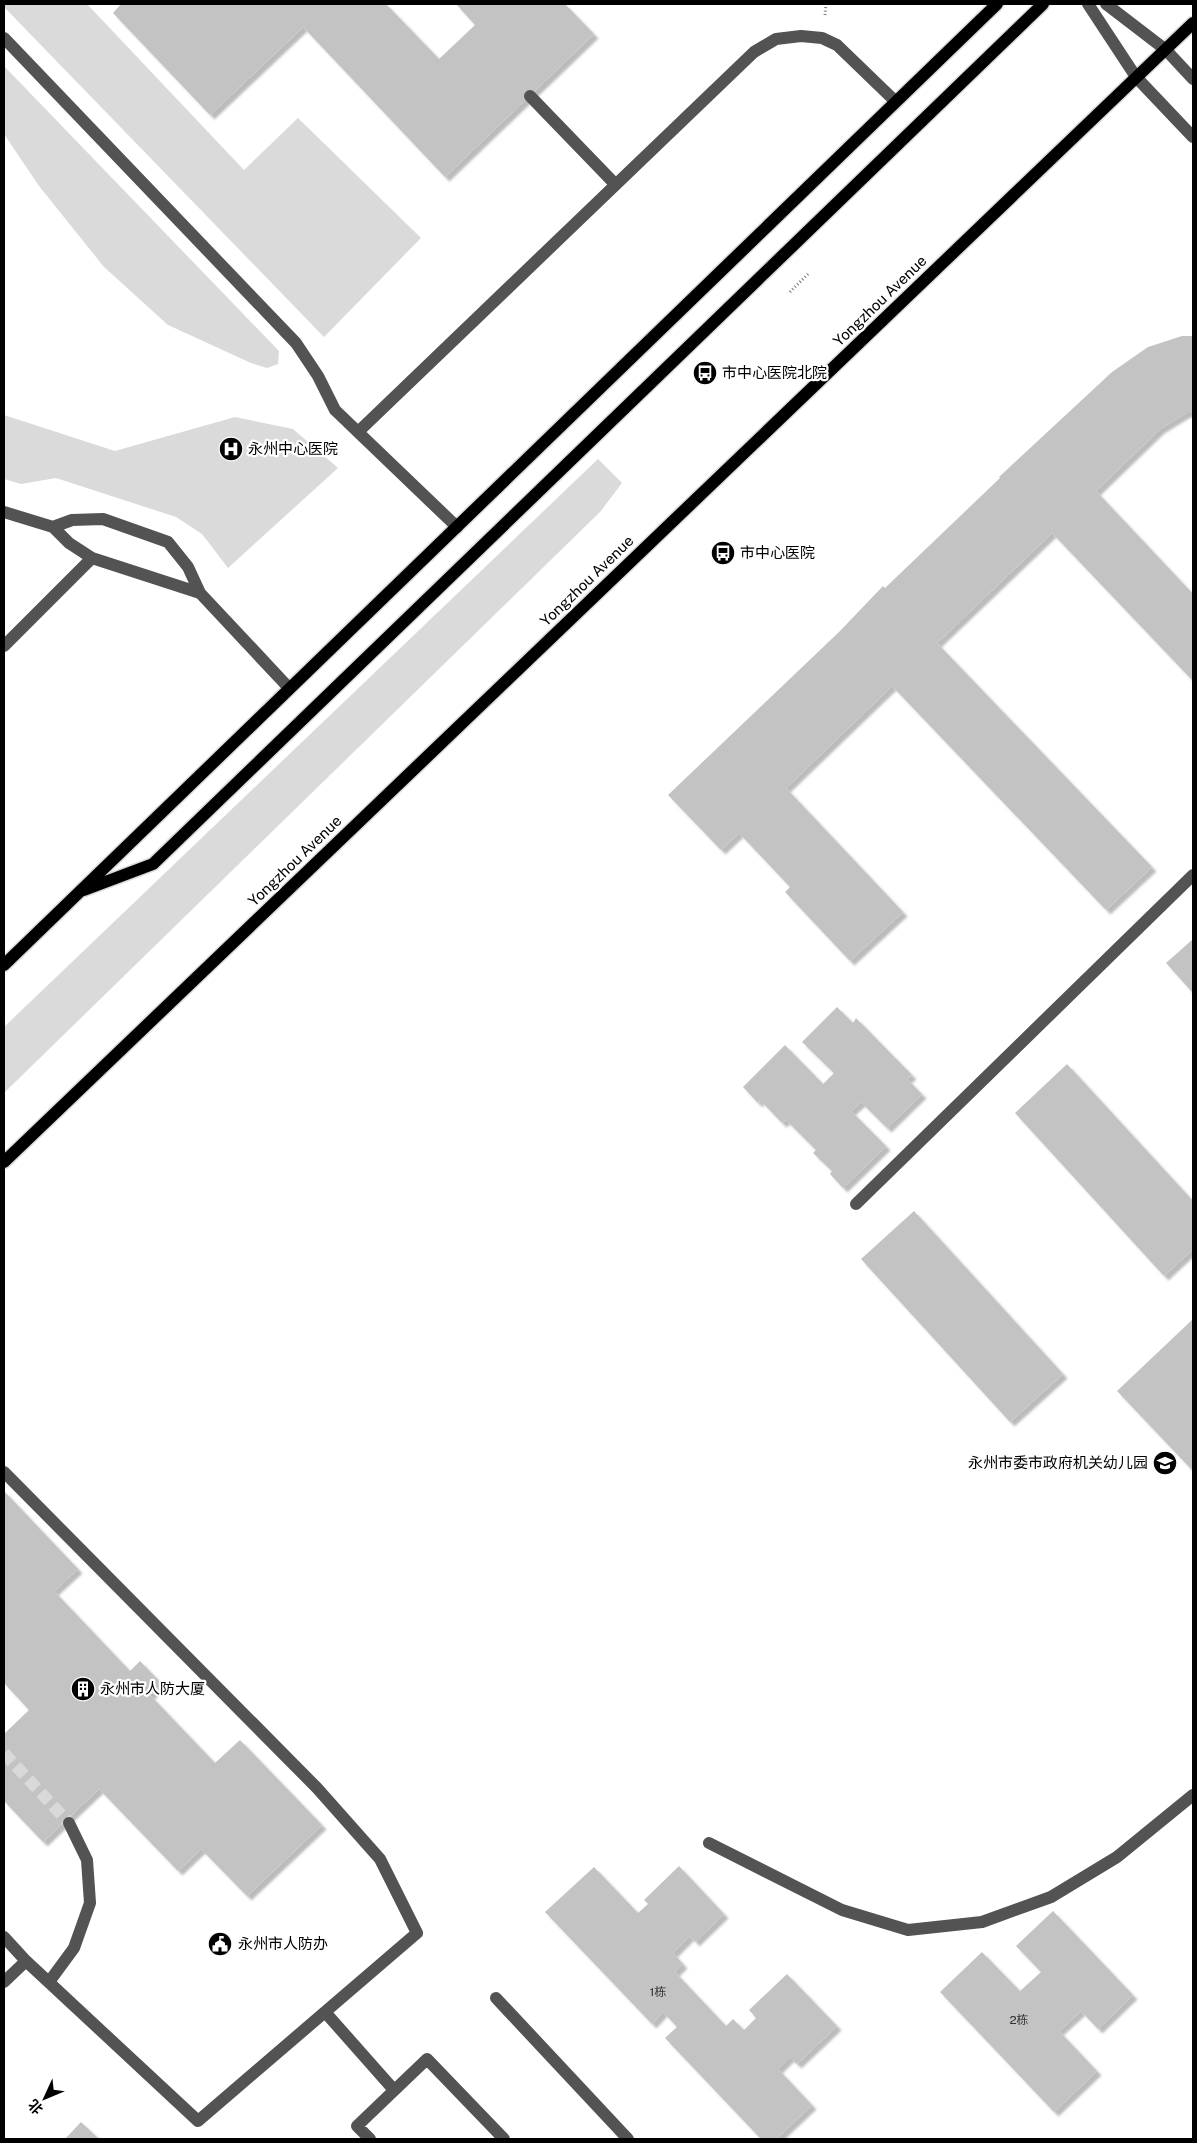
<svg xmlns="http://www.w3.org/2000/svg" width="1197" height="2143" font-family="'Public Sans','Noto Sans SC',sans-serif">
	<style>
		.green { fill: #dadada }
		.building { fill: #c3c3c3; filter: url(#shadow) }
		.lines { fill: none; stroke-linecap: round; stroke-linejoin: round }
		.minor-tunnel { stroke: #d9d9d9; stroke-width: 12; stroke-dasharray: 12 6; stroke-linecap: butt }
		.major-casing { stroke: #dbdbdb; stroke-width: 15 }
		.path { stroke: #757575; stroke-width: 3; stroke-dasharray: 1 2.5; stroke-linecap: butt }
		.minor { stroke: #535353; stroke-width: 12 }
		.major { stroke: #000; stroke-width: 12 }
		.labels { text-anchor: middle; stroke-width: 4.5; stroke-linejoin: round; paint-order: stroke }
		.number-label { font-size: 12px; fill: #313131 }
		.street-label { font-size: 15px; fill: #000; stroke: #fff }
		.poi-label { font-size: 15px; fill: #000; stroke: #fff; text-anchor: start }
	</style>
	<defs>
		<filter id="shadow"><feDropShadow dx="4.5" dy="4.5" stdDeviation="1" flood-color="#0004"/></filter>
	</defs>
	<rect width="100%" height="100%" fill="#fff"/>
	<path class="green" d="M4,4H87L244,170L298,118L421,238L324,337L4,7Z
		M4,66L279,351L278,364L267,368L251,363L168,325L104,267L39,186L4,134Z
		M4,415L115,451L235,417L293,429L338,468L228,568L202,534L176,517L56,478L21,484L4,479Z
		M598,459L622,483L600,512L4,1093V1027Z"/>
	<path class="building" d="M121,4H386L439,59L475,25L456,4H565L594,34L445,177L303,27L210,115L113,13Z
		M1182,336H1193V413H1186L1160,429L1096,491L1193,594V681L1052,533L937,643L1152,867L1106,910L892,686L786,788L903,912L850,961L785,892L790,887L739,833L721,850L668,795L840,631L883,586L885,588L1000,478L999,477L1112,372L1148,347Z
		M1193,939V993L1166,963Z
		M837,1007L853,1023L856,1018L912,1075L907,1079L922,1094L887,1128L861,1102L851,1111L886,1146L843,1188L830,1174L832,1171L813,1153L816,1150L786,1120L782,1123L760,1100L758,1103L743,1087L785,1045L823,1084L834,1073L802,1042Z
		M1067,1064L1193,1201V1249L1164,1276L1015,1113Z
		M914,1211L1063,1374L1010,1422L861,1259Z
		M1193,1319V1471L1117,1391Z
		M4,1491L78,1569L54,1591L130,1671L140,1661L162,1684L150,1695L215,1763L240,1740L322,1825L247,1896L201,1849L178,1871L99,1789L43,1842L4,1801V1734L29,1710L4,1683Z
		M679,1866L724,1914L695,1942L690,1936L673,1953L683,1964L675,1972L726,2026L733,2019L744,2030L756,2018L749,2010L787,1974L837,2026L797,2064L790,2057L778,2069L812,2105L776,2139H761L665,2038L677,2027L663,2012L652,2024L545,1912L594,1867L638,1913L648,1904L644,1900Z
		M1053,1911L1133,1995L1098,2029L1081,2011L1059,2031L1097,2071L1054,2112L940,1992L982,1952L1020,1991L1041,1972L1016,1946Z
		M81,2122L99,2139H65Z"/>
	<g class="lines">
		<path class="minor-tunnel" d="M4,1753L69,1823"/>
		<g class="major-casing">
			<path id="major" d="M84,890L153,864L1043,4
				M4,965L997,4
				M4,1162L1193,23"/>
		</g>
		<path class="path" d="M825,15L826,4
			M790,292L808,274"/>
		<path class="minor" d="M1088,4L1136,77L1193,137
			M1106,4L1166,50L1193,79
			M4,38L296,343L318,376L335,410L457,527
			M530,96L615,184
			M358,432L754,52L776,39L801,36L822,38L837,45L895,101
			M4,512L53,527L72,520L103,519L168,542L188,567L200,593L289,688
			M53,527L69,543L92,558L200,593
			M4,646L92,558
			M856,1204L1193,875
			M4,1472L317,1788L380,1859L417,1933L198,2121L26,1961L4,1937
			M709,1843L842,1910L908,1930L982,1922L1051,1897L1117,1857L1193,1795
			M4,1982L26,1961
			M49,1982L74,1948L90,1903L87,1860L69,1823
			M496,1998L628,2139
			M325,2012L394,2090
			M370,2139L357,2126L427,2059L504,2139"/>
		<use href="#major" class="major"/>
	</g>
	<defs>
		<g id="bus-disc" transform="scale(1.25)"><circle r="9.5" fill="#000" stroke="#fff"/><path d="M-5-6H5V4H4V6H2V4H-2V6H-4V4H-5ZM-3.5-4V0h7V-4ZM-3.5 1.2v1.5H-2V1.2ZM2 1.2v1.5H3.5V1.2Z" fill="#fff"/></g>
		<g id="hospital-disc" transform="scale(1.25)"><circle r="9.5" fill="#000" stroke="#fff"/><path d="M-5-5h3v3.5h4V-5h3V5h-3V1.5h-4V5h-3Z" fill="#fff"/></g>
		<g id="school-disc" transform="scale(1.25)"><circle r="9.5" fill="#000" stroke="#fff"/><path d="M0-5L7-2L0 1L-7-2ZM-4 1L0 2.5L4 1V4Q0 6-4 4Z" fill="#fff"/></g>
		<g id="building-disc" transform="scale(1.25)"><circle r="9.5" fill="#000" stroke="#fff"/><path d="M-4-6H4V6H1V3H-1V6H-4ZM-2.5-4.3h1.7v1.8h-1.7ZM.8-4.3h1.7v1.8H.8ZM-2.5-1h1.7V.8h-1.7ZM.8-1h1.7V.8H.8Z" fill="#fff"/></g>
		<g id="civic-disc" transform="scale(1.25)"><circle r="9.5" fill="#000" stroke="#fff"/><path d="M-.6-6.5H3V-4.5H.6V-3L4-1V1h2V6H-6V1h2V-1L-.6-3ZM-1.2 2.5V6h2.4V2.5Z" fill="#fff"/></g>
	</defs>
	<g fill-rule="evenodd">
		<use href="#bus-disc" x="705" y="373"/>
		<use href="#hospital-disc" x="231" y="449"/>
		<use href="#bus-disc" x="723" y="553"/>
		<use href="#school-disc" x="1165" y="1463"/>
		<use href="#building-disc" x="83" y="1689"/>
		<use href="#civic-disc" x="220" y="1944"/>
	</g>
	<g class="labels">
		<g class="number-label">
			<text x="658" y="1996">1栋</text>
			<text x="1019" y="2024">2栋</text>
		</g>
		<g class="street-label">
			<text transform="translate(880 301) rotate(-44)" y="5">Yongzhou Avenue</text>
			<text transform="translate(587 581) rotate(-44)" y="5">Yongzhou Avenue</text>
			<text transform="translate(295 861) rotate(-44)" y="5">Yongzhou Avenue</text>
		</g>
		<g class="poi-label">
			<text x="722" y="378">市中心医院北院</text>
			<text x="248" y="454">永州中心医院</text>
			<text x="740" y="558">市中心医院</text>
			<text x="1148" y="1468" text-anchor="end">永州市委市政府机关幼儿园</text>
			<text x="100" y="1694">永州市人防大厦</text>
			<text x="238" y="1949">永州市人防办</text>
		</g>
	</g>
	<rect width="1197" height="2143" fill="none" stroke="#000000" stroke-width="10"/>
	<g transform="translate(45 2098) rotate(226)" stroke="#ffffff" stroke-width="4" paint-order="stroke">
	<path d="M0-4L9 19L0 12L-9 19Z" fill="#000000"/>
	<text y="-8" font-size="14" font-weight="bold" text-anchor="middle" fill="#000000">北</text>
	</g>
</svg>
